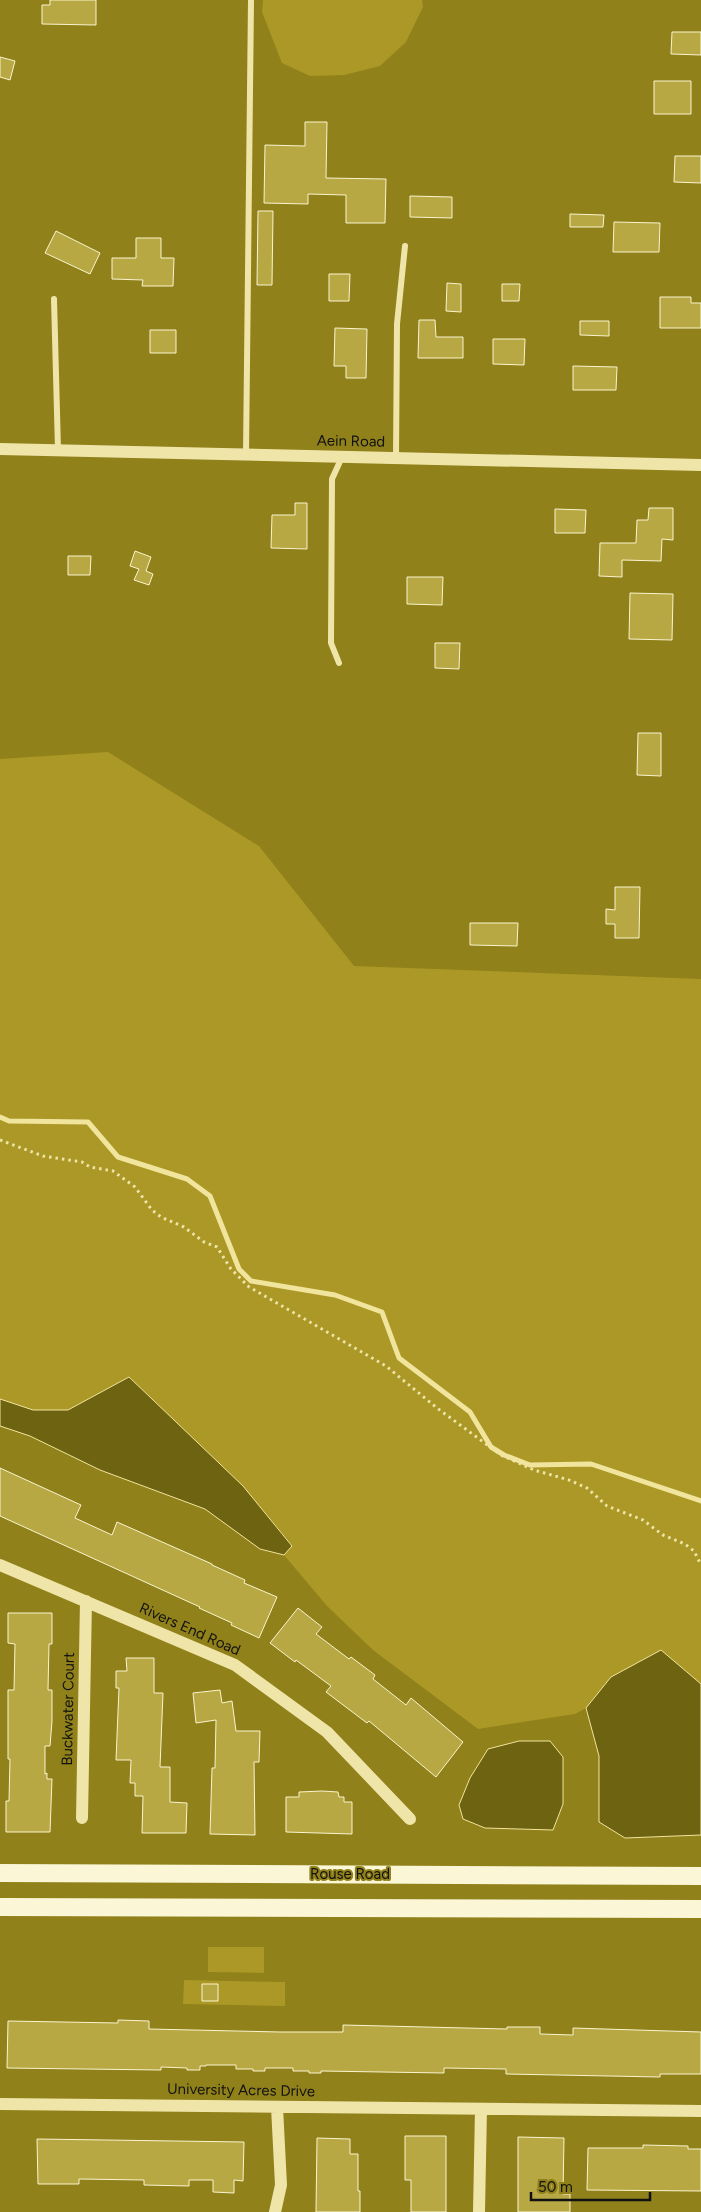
<svg xmlns="http://www.w3.org/2000/svg" width="701" height="2212" font-family="Figtree,sans-serif">
	<style>
		.green { fill: #ab9826 }
		.water { fill: #6e6311; stroke: #f1e49c }
		.lines { fill: none; stroke-linecap: round; stroke-linejoin: round }
		.stream { stroke: #f1e49c; stroke-width: 5 }
		.building { fill: #b8a843; stroke: #faf4cf }
		.path { stroke: #efe5a9; stroke-width: 3; stroke-dasharray: 2.5 4; stroke-linecap: butt }
		.lane { stroke: #efe5a9; stroke-width: 6 }
		.street { stroke: #efe5a9; stroke-width: 12 }
		.secondary { stroke: #faf6d6; stroke-width: 18 }
		.labels { text-anchor: middle; stroke-width: 4; stroke-linejoin: round; paint-order: stroke }
		.street-label { font-size: 15px; fill: #111; stroke: #90811a }
	</style>
	<rect width="100%" height="100%" fill="#90811a"/>
	<path class="green" d="M263,0H422L423,7L406,42L380,66L344,75L310,76L282,63L262,12Z
		M108,752L259,846L354,966L701,979V1684L661,1651L611,1677L586,1708L575,1714L478,1729L373,1650L327,1606L284,1555L292,1545L243,1486L129,1377L68,1410H33L0,1399V759Z
		M208,1947H264V1973L208,1972Z
		M184,1980L285,1982V2006L183,2004Z"/>
	<path class="water" d="M129,1377L243,1486L292,1546L284,1555L260,1549L205,1509L100,1470L30,1436L0,1426V1399L33,1410H68Z
		M661,1650L701,1684V1835L625,1838L599,1822V1756L586,1708L611,1677Z
		M519,1741H550L563,1757V1804L553,1830L485,1828L463,1819L459,1805L470,1778L488,1749Z"/>
	<g class="lines">
		<path class="stream" d="M0,1117L9,1121L88,1122L118,1157L187,1179L210,1196L239,1269L251,1281L335,1295L382,1312L399,1358L470,1412L491,1447L504,1455L530,1465L591,1464L701,1501"/>
	</g>
	<path class="building" d="M50,0H96V25L42,24V5H50Z
		M672,32H701V55L671,54Z
		M0,57L15,61L10,80L0,77Z
		M654,81H691V114H654Z
		M305,122H327L326,178L386,179L385,223H346V195L308,194V204L264,203L265,145L305,146Z
		M675,156H701V183L674,182Z
		M410,196L452,197V218L410,217Z
		M258,211H273L272,285H257Z
		M570,214L604,215L603,227H570Z
		M614,222L660,223L659,252H613Z
		M56,231L100,253L90,274L45,253Z
		M136,238H161V258H174L173,286H142L143,280L112,279V258H136Z
		M329,274H350L349,301H329Z
		M447,283L461,284V312L446,311Z
		M502,284H520L519,301H502Z
		M660,297H691V303H701V328H660Z
		M419,320H435L436,337H463V358H418Z
		M580,321H609V336L580,335Z
		M335,328L367,329L366,378H346V366H334Z
		M150,330H176V353H150Z
		M493,339H525L524,365L493,364Z
		M573,366L617,367L616,390H573Z
		M295,503H307V549L271,548L272,515H295Z
		M649,508H673V540L662,539L661,561L622,560V577L599,576L600,543H636L637,520H648Z
		M555,509L586,510L585,533H555Z
		M135,551L151,557L146,571L153,574L149,585L134,580L139,569L130,566Z
		M68,556H91L90,575H68Z
		M407,577H443L442,605L407,604Z
		M630,593L673,594L672,640L629,639Z
		M435,643H460L459,669L435,668Z
		M638,733H661V776L637,775Z
		M615,887H640L639,938H615V924H606V909L615,910Z
		M470,923H518L517,946L470,945Z
		M0,1468L81,1505L75,1518L112,1535L117,1522L212,1564V1565L245,1580L244,1583L277,1597L259,1638L231,1625L232,1623L199,1608L200,1607L0,1516Z
		M298,1608L322,1627L316,1634L349,1659L351,1657L375,1675L373,1679L406,1705L411,1698L463,1742L436,1777L369,1721L367,1723L326,1692L331,1686L296,1660L295,1662L270,1643Z
		M8,1613H52V1644H49L48,1690H52V1721L50,1746H45V1774L47,1773V1779H52L50,1832H6V1801H9L10,1759H8V1690H14L15,1644L8,1643Z
		M126,1658H154V1693H163L160,1767H170V1802L187,1803L186,1833H142L143,1796H135V1783H130L131,1760H116L119,1688H116V1671H127Z
		M220,1690L222,1703L232,1701L236,1731H260L259,1762H254L255,1835L210,1834L212,1768H215L216,1720L196,1723L193,1693Z
		M322,1791L338,1792L339,1797H344V1802H352V1834L286,1832V1797H299V1792Z
		M202,1984H218V2001H202Z
		M118,2020L149,2021V2029L280,2032H343V2025L507,2029V2027H540V2034L573,2035V2028L701,2032V2074H660V2077L506,2074V2069L444,2068V2073L321,2071V2073H309V2071H293V2068H265V2071H253V2069H236V2065H206V2066H200V2070H187V2068L161,2067V2070L7,2068L8,2021L118,2023Z
		M405,2136H446V2212H411V2180H405Z
		M518,2137L564,2138L563,2194H570V2212H518Z
		M317,2138L350,2139V2154H358V2191H360V2212H316Z
		M37,2139L244,2142L243,2181L234,2180V2193L213,2192V2180H189V2186L144,2185V2180L79,2179V2184H38Z
		M643,2145L688,2146V2149H701V2191L587,2190L588,2148H643Z"/>
	<g class="lines">
		<path class="path" d="M0,1140L43,1156L82,1162L90,1167L113,1171L135,1187L152,1210L161,1217L184,1227L204,1242L217,1247L231,1269L249,1287L386,1366L437,1408L501,1455L534,1470L569,1480L587,1488L607,1506L643,1520L663,1535L685,1544L694,1551L701,1565"/>
		<path class="lane" d="M54,299L58,450
			M246,454L251,0
			M396,458L397,324L405,246
			M339,663L331,643L332,479L342,457"/>
		<path class="street" d="M0,449L701,465
			M0,1565L235,1665L327,1732L410,1819
			M82,1818L86,1601
			M0,2104L701,2111
			M275,2212L281,2185L277,2107
			M479,2212L481,2109"/>
		<path class="secondary" d="M0,1873L701,1876
			M0,1907L701,1909"/>
	</g>
	<g class="labels">
		<g class="street-label">
			<text transform="translate(351 441) rotate(1)" y="5">Aein Road</text>
			<text transform="translate(190 1629) rotate(24)" y="5">Rivers End Road</text>
			<text transform="translate(68 1709) rotate(-89)" y="5">Buckwater Court</text>
			<text x="350" y="1879">Rouse Road</text>
			<text transform="translate(241 2090) rotate(1)" y="5">University Acres Drive</text>
		</g>
	</g>
	<path d="M531 2192v8h119v-8" fill="none" stroke="#111111" stroke-width="2.5"/>
	<text x="538" y="2192" font-size="15" fill="#111111" stroke="#90811a" stroke-width="4" paint-order="stroke">50 m</text>
</svg>
